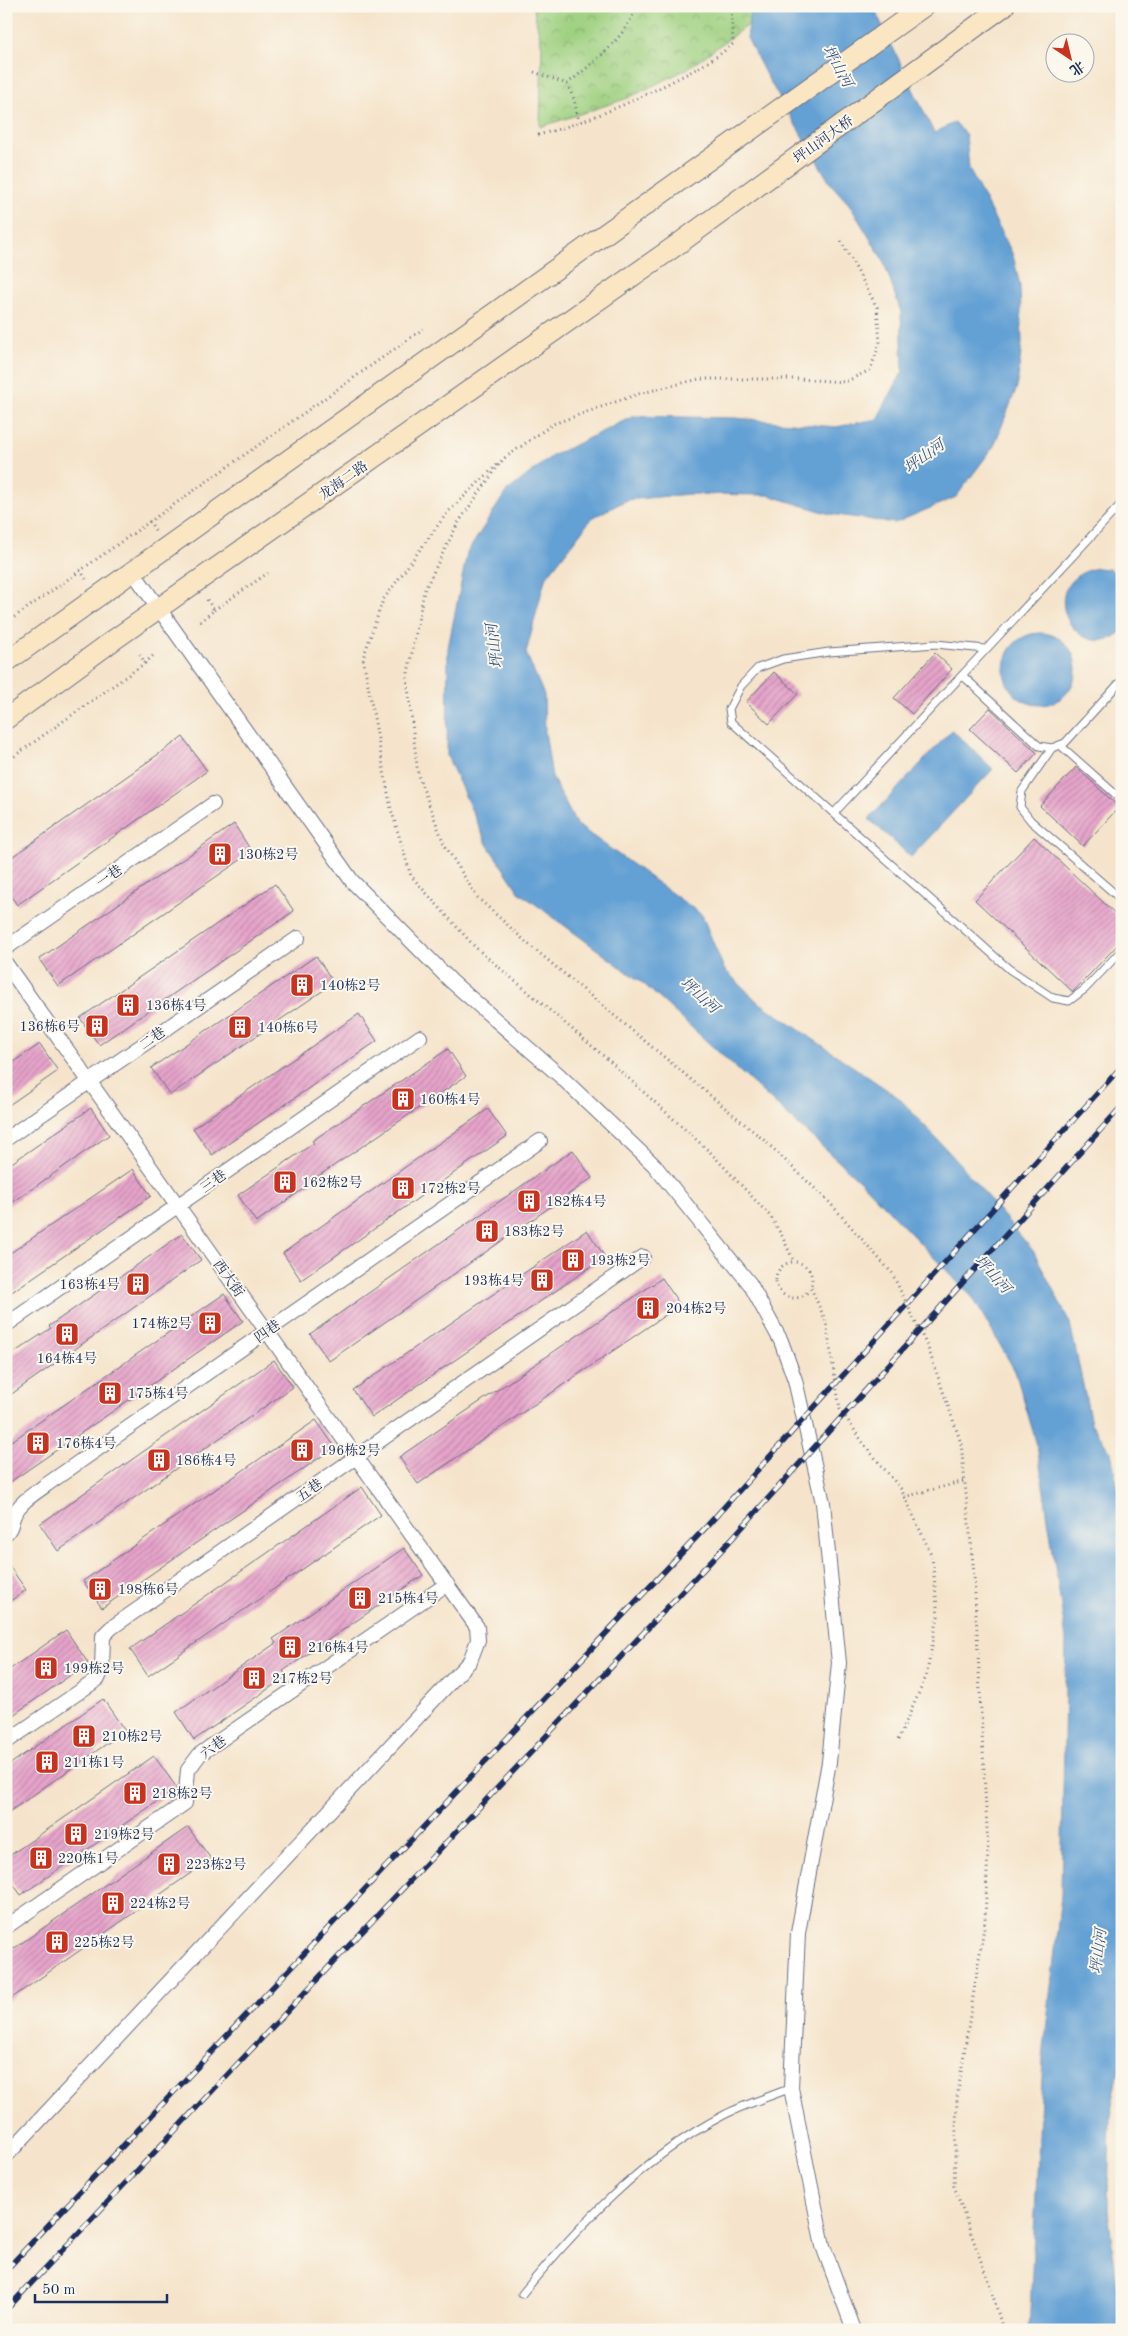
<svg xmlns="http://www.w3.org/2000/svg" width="1128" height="2336" font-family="'Old Standard TT','Noto Serif SC',serif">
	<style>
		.park { fill: url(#park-crowns); stroke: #5c806f }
		.water { fill: #63a0d4; stroke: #3f6899 }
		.building { fill: url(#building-hatch) }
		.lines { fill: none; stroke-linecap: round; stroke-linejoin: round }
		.service-casing { stroke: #676e84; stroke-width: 9 }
		.minor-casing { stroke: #676e84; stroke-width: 16 }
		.secondary-casing { stroke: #676e84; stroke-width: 22 }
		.path { stroke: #676e84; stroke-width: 3; stroke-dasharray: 1 4; stroke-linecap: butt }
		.service { stroke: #fff; stroke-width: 7 }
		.minor { stroke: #fff; stroke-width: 14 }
		.secondary { stroke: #fbe6c4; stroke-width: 20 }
		.rail-casing { stroke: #1b2f5e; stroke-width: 5.5 }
		.rail { stroke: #fbf7ec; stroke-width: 4; stroke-dasharray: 11; stroke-linecap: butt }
		.labels { text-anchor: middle; stroke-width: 4; stroke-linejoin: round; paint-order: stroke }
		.street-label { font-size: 14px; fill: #1b2f5e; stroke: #fbf7ec }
		.poi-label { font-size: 14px; fill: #1b2f5e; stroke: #fbf7ec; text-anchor: start }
		.water-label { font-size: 15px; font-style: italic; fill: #345787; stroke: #fbf7ec }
	</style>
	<defs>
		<pattern id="park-crowns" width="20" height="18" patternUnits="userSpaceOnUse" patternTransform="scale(1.25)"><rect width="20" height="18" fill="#9ed080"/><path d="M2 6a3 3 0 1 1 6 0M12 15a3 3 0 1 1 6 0" fill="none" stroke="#80a96c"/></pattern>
		<pattern id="building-hatch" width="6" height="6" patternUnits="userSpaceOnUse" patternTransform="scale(1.25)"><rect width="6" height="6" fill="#e7a4ca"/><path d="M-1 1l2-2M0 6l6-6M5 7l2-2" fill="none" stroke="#ba86a7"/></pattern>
	</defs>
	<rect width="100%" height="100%" fill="#fbf7ec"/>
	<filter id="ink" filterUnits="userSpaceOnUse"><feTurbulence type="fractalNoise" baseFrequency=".02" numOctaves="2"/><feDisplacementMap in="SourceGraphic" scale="10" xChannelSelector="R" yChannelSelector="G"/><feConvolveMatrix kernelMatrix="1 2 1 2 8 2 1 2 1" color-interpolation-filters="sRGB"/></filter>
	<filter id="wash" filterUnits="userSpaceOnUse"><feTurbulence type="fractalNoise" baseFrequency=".0096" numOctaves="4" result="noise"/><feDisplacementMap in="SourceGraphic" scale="20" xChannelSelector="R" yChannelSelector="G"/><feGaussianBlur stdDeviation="1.12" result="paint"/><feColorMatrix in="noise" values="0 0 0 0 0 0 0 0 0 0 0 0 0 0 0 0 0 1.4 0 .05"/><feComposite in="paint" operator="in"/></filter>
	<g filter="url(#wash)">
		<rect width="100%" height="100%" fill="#f5e4cb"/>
		<path class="park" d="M533,6H751L749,24L687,69L628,98L540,127L542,47Z"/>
		<path class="water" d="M751,6H873L934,133L955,122L966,135L969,169L1013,255L1020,286L1022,343L1017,387L994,446L956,497L895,523L830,514L768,495L689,494L627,500L592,518L545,579L526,653L544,695L545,732L552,777L576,824L702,915L724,969L757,1001L899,1098L958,1162L1034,1252L1070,1323L1091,1423L1111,1452L1122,1511V2055L1110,2116L1108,2209L1122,2330H1029L1043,2058L1061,1896L1066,1639L1037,1445L1015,1371L973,1298L861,1182L645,985L519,892L487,844L447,756L448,648L467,553L506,492L552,456L634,416L735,418L836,427L877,419L903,371L901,312L883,260L849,204L830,183L766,75L747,38Z
			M1097,568L1109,569L1122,576V631C1078,669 1029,582 1097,568Z
			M1004 669a36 36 0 1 1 72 0a36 36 0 1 1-72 0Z
			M952,730L993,769L911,857L869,819Z"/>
		<g id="blocks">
			<path class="building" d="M935,653L952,669L912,714L894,698Z
				M774,672L798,694L769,724L746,702Z
				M990,708L1037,753L1018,773L970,729Z
				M183,737L207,771L17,905L6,889V861Z
				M1076,767L1119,807L1083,846L1040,806Z
				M234,824L252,852L58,986L39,959Z
				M1034,837L1122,920V940L1073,992L975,900Z
				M275,884L294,911L99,1045L80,1018Z
				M316,956L334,983L170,1095L151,1068Z
				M359,1014L377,1041L212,1155L193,1128Z
				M40,1044L58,1071L6,1107V1067Z
				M448,1049L466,1076L317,1177L318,1179L256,1222L238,1195L314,1143L312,1141Z
				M91,1108L109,1135L6,1207V1167Z
				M488,1109L507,1136L301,1280L283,1253Z
				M573,1150L592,1178L329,1361L310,1334Z
				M133,1169L151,1196L6,1296V1256Z
				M587,1230L605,1257L372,1417L353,1390Z
				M182,1234L201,1260L6,1398V1358L51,1328L49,1326Z
				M662,1278L680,1305L418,1484L399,1457Z
				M224,1294L243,1321L6,1485V1445Z
				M274,1360L293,1387L58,1551L40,1524Z
				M316,1420L335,1447L102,1608L83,1581Z
				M362,1487L381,1515L148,1676L130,1649Z
				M404,1548L423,1575L283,1671L287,1676L194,1740L176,1712L276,1643L273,1639Z
				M6,1561L26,1590L6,1604Z
				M66,1630L88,1663L6,1720V1672Z
				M103,1699L125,1731L6,1814V1767Z
				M154,1756L177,1788L21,1895L6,1874V1858Z
				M188,1827L211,1859L6,2002V1954Z"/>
		</g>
	</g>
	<g filter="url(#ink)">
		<use href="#blocks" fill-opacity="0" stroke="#676e84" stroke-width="1"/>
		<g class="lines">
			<g class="service-casing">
				<path id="service" d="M985,649L936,644L829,652L783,659L758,668L741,686L729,709L731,722L1009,969L1053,998L1069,1001L1085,989L1122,950
					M962,675L1039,746L1052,748L1065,743L1122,680
					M1060,745L1122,800
					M1052,748L1022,791L1020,807L1031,821L1122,900
					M835,812L1122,503
					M522,2294C579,2225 643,2157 724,2115C745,2104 769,2097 791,2088"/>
			</g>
			<g class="minor-casing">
				<path id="minor" d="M133,572L352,881L451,981L559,1075L654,1165L750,1284L781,1341L795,1380L823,1503L839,1663L829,1762L798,1933L791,2088L823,2246L854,2330
					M6,948L213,804
					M6,964L477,1627L478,1640L470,1661L6,2156
					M6,1139L298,938
					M6,1325L420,1037
					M6,1533C12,1528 11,1522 14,1515C20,1502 34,1494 46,1485L540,1141
					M6,1742L98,1679L102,1669L103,1636L111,1628L643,1257
					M6,1927L185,1803L188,1770L200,1754L447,1584"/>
			</g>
			<g class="secondary-casing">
				<path id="secondary" d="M6,662L924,6
					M6,719L115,639L681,242L1004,6"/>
			</g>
			<path class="path" d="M534,72L567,84L574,99L579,122
				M567,84C594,62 624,40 637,6
				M538,135C583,123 626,105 667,84C691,72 713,61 733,44L731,6
				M841,241L877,307L880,343L870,370L845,382L798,379H699L638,394L553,424L503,459L458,523L424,591L407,678L418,775L444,844L477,897L526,942L765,1141L829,1202L892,1273L928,1348L961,1443L974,1574L988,1849L985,1921L957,2098L954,2186L991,2289L1003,2330
				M497,465L447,513L383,600L363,658L391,809L411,876L475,947L606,1058L710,1152L771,1217L782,1236L794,1262
				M149,521L157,533
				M80,570L86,579
				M214,610L268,573
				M200,622L214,610L205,597
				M6,623L423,329
				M140,654L145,663L155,654
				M6,762L145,663
				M776 1280a18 18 0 1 1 36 0a18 18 0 1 1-36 0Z
				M811,1288L826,1322L840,1409L866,1447L901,1489L932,1556L938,1616L926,1677L898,1740
				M904,1497L965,1481"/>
			<use href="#service" class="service"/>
			<use href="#minor" class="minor"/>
			<use href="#secondary" class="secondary"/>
			<g class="rail-casing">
				<path id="rail" d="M6,2270L708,1525L1122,1066
					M6,2310L728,1543L1122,1106"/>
			</g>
			<use href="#rail" class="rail"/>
		</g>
	</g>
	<defs>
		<g id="building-square" transform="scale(1.25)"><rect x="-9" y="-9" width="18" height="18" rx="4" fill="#c8321e" stroke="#fbf7ec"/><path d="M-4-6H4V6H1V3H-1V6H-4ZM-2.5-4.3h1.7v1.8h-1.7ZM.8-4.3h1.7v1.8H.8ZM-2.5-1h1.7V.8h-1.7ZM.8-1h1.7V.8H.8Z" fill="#fff"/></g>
	</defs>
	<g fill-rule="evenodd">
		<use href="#building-square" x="220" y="854"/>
		<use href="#building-square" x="302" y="985"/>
		<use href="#building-square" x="128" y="1005"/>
		<use href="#building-square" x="97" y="1026"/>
		<use href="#building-square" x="240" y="1027"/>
		<use href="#building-square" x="403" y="1099"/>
		<use href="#building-square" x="285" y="1182"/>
		<use href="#building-square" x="403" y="1188"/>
		<use href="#building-square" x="529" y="1201"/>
		<use href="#building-square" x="487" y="1231"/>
		<use href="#building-square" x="573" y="1260"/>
		<use href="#building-square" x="542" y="1280"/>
		<use href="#building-square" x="138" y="1284"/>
		<use href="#building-square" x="648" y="1308"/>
		<use href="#building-square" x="210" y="1323"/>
		<use href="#building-square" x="67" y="1334"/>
		<use href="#building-square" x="110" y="1393"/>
		<use href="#building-square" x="38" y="1443"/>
		<use href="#building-square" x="302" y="1450"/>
		<use href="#building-square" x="159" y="1460"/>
		<use href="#building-square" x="100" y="1589"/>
		<use href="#building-square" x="360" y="1598"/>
		<use href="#building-square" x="290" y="1647"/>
		<use href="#building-square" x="46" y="1668"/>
		<use href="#building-square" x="254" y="1678"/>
		<use href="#building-square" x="84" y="1736"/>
		<use href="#building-square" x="47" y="1762"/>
		<use href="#building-square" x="135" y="1793"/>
		<use href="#building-square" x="76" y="1834"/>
		<use href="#building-square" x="41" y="1858"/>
		<use href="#building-square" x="169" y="1864"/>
		<use href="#building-square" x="113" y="1903"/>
		<use href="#building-square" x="57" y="1942"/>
	</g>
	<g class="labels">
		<g class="street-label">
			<text transform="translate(823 139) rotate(-36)" y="5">坪山河大桥</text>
			<text transform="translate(343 480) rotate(-35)" y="5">龙海二路</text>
			<text transform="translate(109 876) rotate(-35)" y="5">一巷</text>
			<text transform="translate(152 1038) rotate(-35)" y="5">二巷</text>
			<text transform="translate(213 1181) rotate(-35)" y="5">三巷</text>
			<text transform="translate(229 1278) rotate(55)" y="5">西大街</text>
			<text transform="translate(267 1331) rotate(-35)" y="5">四巷</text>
			<text transform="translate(309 1490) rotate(-35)" y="5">五巷</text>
			<text transform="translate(213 1747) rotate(-37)" y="5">六巷</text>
		</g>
		<g class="poi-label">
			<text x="238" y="859">130栋2号</text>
			<text x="320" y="990">140栋2号</text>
			<text x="146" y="1010">136栋4号</text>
			<text x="80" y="1031" text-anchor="end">136栋6号</text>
			<text x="258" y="1032">140栋6号</text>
			<text x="420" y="1104">160栋4号</text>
			<text x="302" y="1187">162栋2号</text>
			<text x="420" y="1193">172栋2号</text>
			<text x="546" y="1206">182栋4号</text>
			<text x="504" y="1236">183栋2号</text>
			<text x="590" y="1265">193栋2号</text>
			<text x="524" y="1285" text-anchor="end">193栋4号</text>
			<text x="120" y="1289" text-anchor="end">163栋4号</text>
			<text x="666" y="1313">204栋2号</text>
			<text x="192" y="1328" text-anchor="end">174栋2号</text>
			<text x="67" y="1363" text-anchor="middle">164栋4号</text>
			<text x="128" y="1398">175栋4号</text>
			<text x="56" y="1448">176栋4号</text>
			<text x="320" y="1455">196栋2号</text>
			<text x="176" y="1465">186栋4号</text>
			<text x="118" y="1594">198栋6号</text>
			<text x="378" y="1603">215栋4号</text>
			<text x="308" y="1652">216栋4号</text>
			<text x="64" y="1673">199栋2号</text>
			<text x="272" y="1683">217栋2号</text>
			<text x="102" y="1741">210栋2号</text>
			<text x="64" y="1767">211栋1号</text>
			<text x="152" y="1798">218栋2号</text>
			<text x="94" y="1839">219栋2号</text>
			<text x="58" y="1863">220栋1号</text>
			<text x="186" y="1869">223栋2号</text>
			<text x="130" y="1908">224栋2号</text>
			<text x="74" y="1947">225栋2号</text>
		</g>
		<g class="water-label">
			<text transform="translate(838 66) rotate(61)" y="5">坪山河</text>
			<text transform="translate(924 456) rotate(-35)" y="5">坪山河</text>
			<text transform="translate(494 646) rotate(-97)" y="5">坪山河</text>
			<text transform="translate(700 995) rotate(42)" y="5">坪山河</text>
			<text transform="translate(993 1274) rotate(48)" y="5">坪山河</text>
			<text transform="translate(1098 1951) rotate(-83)" y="5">坪山河</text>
		</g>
	</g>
	<rect width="1128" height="2336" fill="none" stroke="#fbf7ec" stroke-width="25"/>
	<g transform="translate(1070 58) rotate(145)"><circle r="24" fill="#fbf7ec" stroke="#a1a7b3"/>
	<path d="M0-4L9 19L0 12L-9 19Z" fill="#c8321e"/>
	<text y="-8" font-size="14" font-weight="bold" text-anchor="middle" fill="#1b2f5e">北</text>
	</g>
	<path d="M35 2294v8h132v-8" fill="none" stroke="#1b2f5e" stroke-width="2.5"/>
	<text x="42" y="2294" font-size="15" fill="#1b2f5e" stroke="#fbf7ec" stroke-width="4" paint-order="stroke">50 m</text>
</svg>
